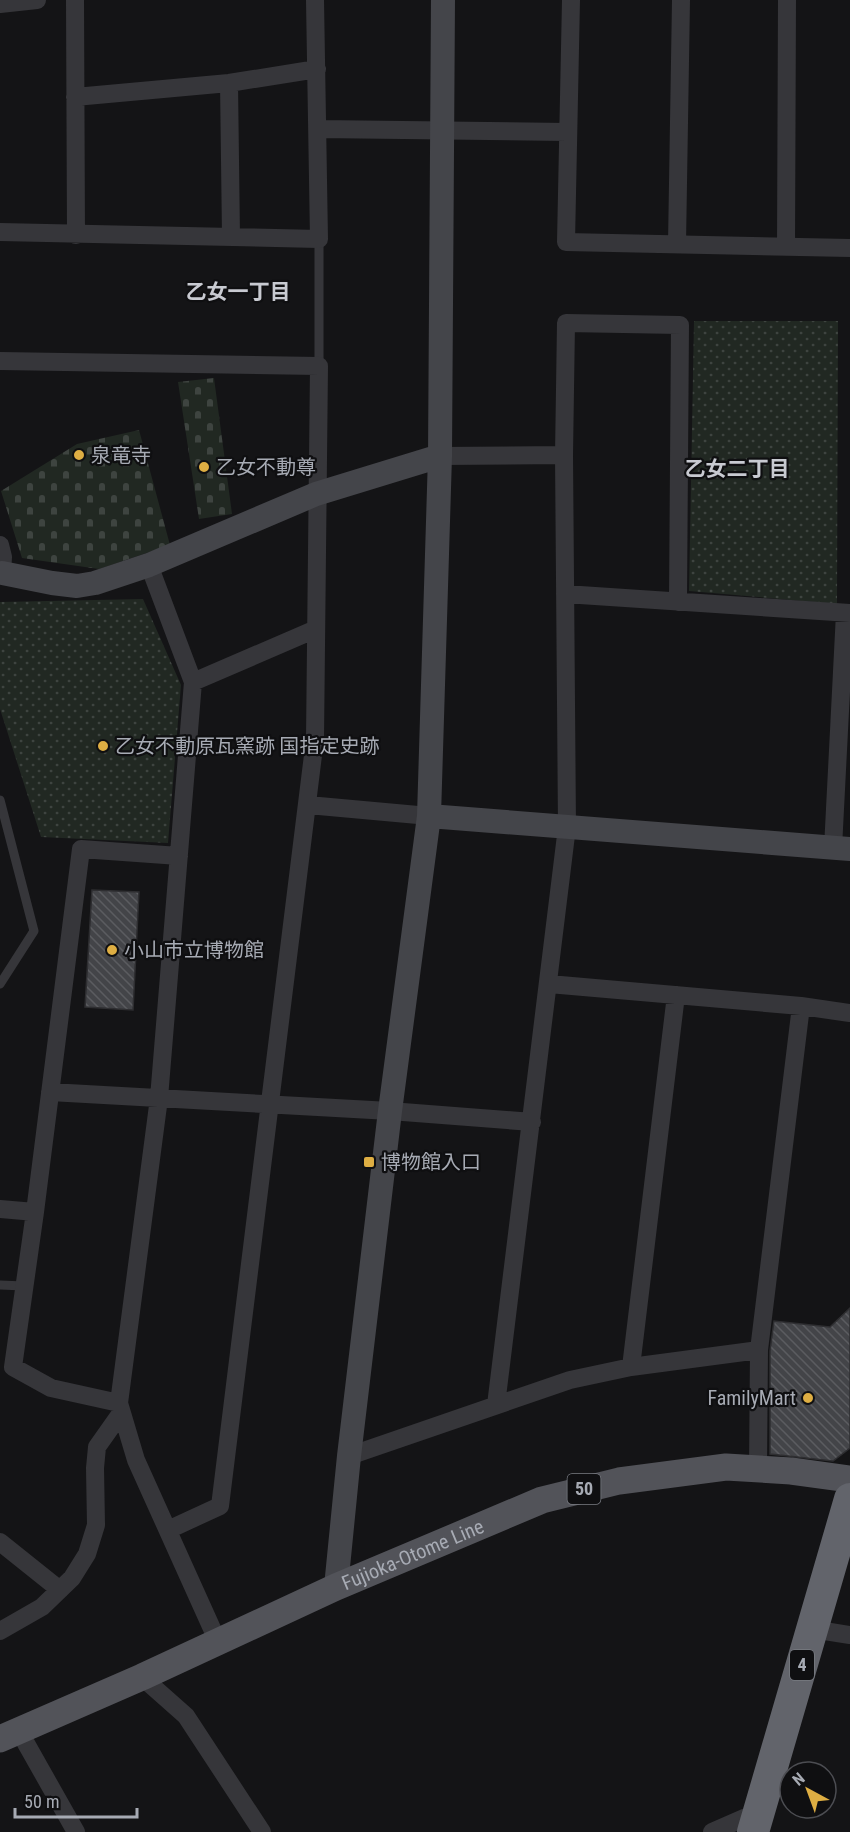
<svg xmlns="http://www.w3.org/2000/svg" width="850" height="1832" font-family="'Roboto Condensed','Noto Sans JP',sans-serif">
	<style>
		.cemetery { fill: url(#cemetery-stones) }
		.park { fill: url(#park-dots) }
		.building { fill: url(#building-back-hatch); stroke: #2e2e31; stroke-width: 1.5 }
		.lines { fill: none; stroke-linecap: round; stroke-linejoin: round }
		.lane { stroke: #36363a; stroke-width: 9 }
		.street { stroke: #36363a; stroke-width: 18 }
		.secondary { stroke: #44454a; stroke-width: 24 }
		.primary { stroke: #525359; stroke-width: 27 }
		.highway { stroke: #62646b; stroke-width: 32 }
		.poi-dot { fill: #deae43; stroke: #0f0f11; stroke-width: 2 }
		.labels { text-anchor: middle; stroke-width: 4.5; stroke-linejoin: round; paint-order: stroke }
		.shield { fill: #0f0f11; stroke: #797c83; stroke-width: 1.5 }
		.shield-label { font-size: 18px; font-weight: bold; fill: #a7abb4 }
		.poi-label { font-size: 20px; fill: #a7abb4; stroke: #0f0f11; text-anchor: start }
		.street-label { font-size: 20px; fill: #a7abb4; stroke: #0f0f11 }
		.neighbourhood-label { font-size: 21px; font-weight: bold; fill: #c8cad1; stroke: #0f0f11 }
	</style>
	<defs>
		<pattern id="cemetery-stones" width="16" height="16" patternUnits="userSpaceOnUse" patternTransform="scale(1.5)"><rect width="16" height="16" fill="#212822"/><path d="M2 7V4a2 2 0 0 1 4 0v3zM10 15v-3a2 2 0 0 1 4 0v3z" fill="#3e4440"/></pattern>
		<pattern id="park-dots" width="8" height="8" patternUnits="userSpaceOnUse" patternTransform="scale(1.5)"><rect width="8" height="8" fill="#212822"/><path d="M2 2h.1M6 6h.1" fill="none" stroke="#3e4440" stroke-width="1.8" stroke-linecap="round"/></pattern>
		<pattern id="building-back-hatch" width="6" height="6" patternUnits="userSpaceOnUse" patternTransform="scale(1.5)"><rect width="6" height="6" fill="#434448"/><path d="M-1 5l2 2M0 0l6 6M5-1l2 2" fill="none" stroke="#5b5c60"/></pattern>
	</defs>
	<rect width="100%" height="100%" fill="#141416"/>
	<path class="cemetery" d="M214,378L232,514L199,519L178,382Z
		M139,430L170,545L99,569L22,558L1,491L77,444Z"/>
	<path class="park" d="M694,321H838L837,604L689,591Z
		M143,599L181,685L168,843L41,837L0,709V602Z"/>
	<path class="building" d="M92,890L139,892L133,1010L85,1007Z
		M850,1308V1448L833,1461L770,1454V1351L774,1321L830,1327Z"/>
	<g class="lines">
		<path class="lane" d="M319,239V366
			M0,800L34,931L0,984
			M0,1285L24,1286"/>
		<path class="street" d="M75,0L76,235
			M571,0L566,242L850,248
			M0,4L37,0
			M229,83L231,237
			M75,97L229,83L317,69
			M318,129L567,132
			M0,232L319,239L315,0
			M677,244L681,0
			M786,247L787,0
			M0,361L319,366L315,739L220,1506L168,1530
			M440,456L564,455
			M0,545L3,557L2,573H0
			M149,565L193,682L159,1098L119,1403L136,1460L218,1642
			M565,594L850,613
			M193,682L316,629
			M308,805L429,816
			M833,848L845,613
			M549,984L801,1006L850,1013
			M50,1092L390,1111L532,1122
			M0,1209L35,1212
			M631,1367L676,995
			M119,1403L51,1388L13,1367L35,1212L81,849L179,856
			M496,1405L567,827L564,455L566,323L680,325L678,602
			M349,1456L570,1380L631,1367L759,1350
			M758,1468L759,1350L801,1006
			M0,1542L60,1590
			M812,1629L850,1635
			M0,1631L42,1607L72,1578L87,1554L96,1525L95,1468L97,1447L121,1413
			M142,1677L186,1716L262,1832
			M19,1731L76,1832
			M712,1832L744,1818L758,1816"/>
		<path class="secondary" d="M2,573L52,583L77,586L95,583L149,565L316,494L440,456
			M429,816L850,849
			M336,1587L349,1456L390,1111L429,816L440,456L443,0"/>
		<path class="primary" id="s1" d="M0,1739L142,1677L336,1587L542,1500L619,1481L726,1467L791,1471L850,1479"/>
		<path class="highway" d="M753,1832L850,1499"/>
	</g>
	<g class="poi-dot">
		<circle cx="79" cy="455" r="6"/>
		<circle cx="204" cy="467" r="6"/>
		<circle cx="103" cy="746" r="6"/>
		<circle cx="112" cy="950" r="6"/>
		<rect x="363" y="1156" width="12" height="12" rx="3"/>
		<circle cx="808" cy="1398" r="6"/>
	</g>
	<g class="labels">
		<g class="shield">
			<rect x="567.5" y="1474" width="33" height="30" rx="4.5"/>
			<rect x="790" y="1650" width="24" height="30" rx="4.5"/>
		</g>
		<g class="shield-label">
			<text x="584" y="1495">50</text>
			<text x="802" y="1671">4</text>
		</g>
		<g class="poi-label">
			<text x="91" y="462">泉竜寺</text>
			<text x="216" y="474">乙女不動尊</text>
			<text x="115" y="753">乙女不動原瓦窯跡 国指定史跡</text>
			<text x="124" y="957">小山市立博物館</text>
			<text x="381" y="1169">博物館入口</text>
			<text x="796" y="1405" text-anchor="end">FamilyMart</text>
		</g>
		<g class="street-label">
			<text dy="7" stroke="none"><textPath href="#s1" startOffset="452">Fujioka-Otome Line</textPath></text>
		</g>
		<g class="neighbourhood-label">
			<text x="238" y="299">乙女一丁目</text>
			<text x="737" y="476">乙女二丁目</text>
		</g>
	</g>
	<g transform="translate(808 1790) rotate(319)"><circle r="28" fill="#0f0f11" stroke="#4c4d52" stroke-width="1.5"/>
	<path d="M0-4.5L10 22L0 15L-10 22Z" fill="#deae43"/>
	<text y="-9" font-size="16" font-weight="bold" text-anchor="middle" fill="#a7abb4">N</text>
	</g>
	<path d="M15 1808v9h122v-9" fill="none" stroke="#a7abb4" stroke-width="3"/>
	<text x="24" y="1808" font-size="18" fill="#a7abb4" stroke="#0f0f11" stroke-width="4.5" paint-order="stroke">50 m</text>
</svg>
